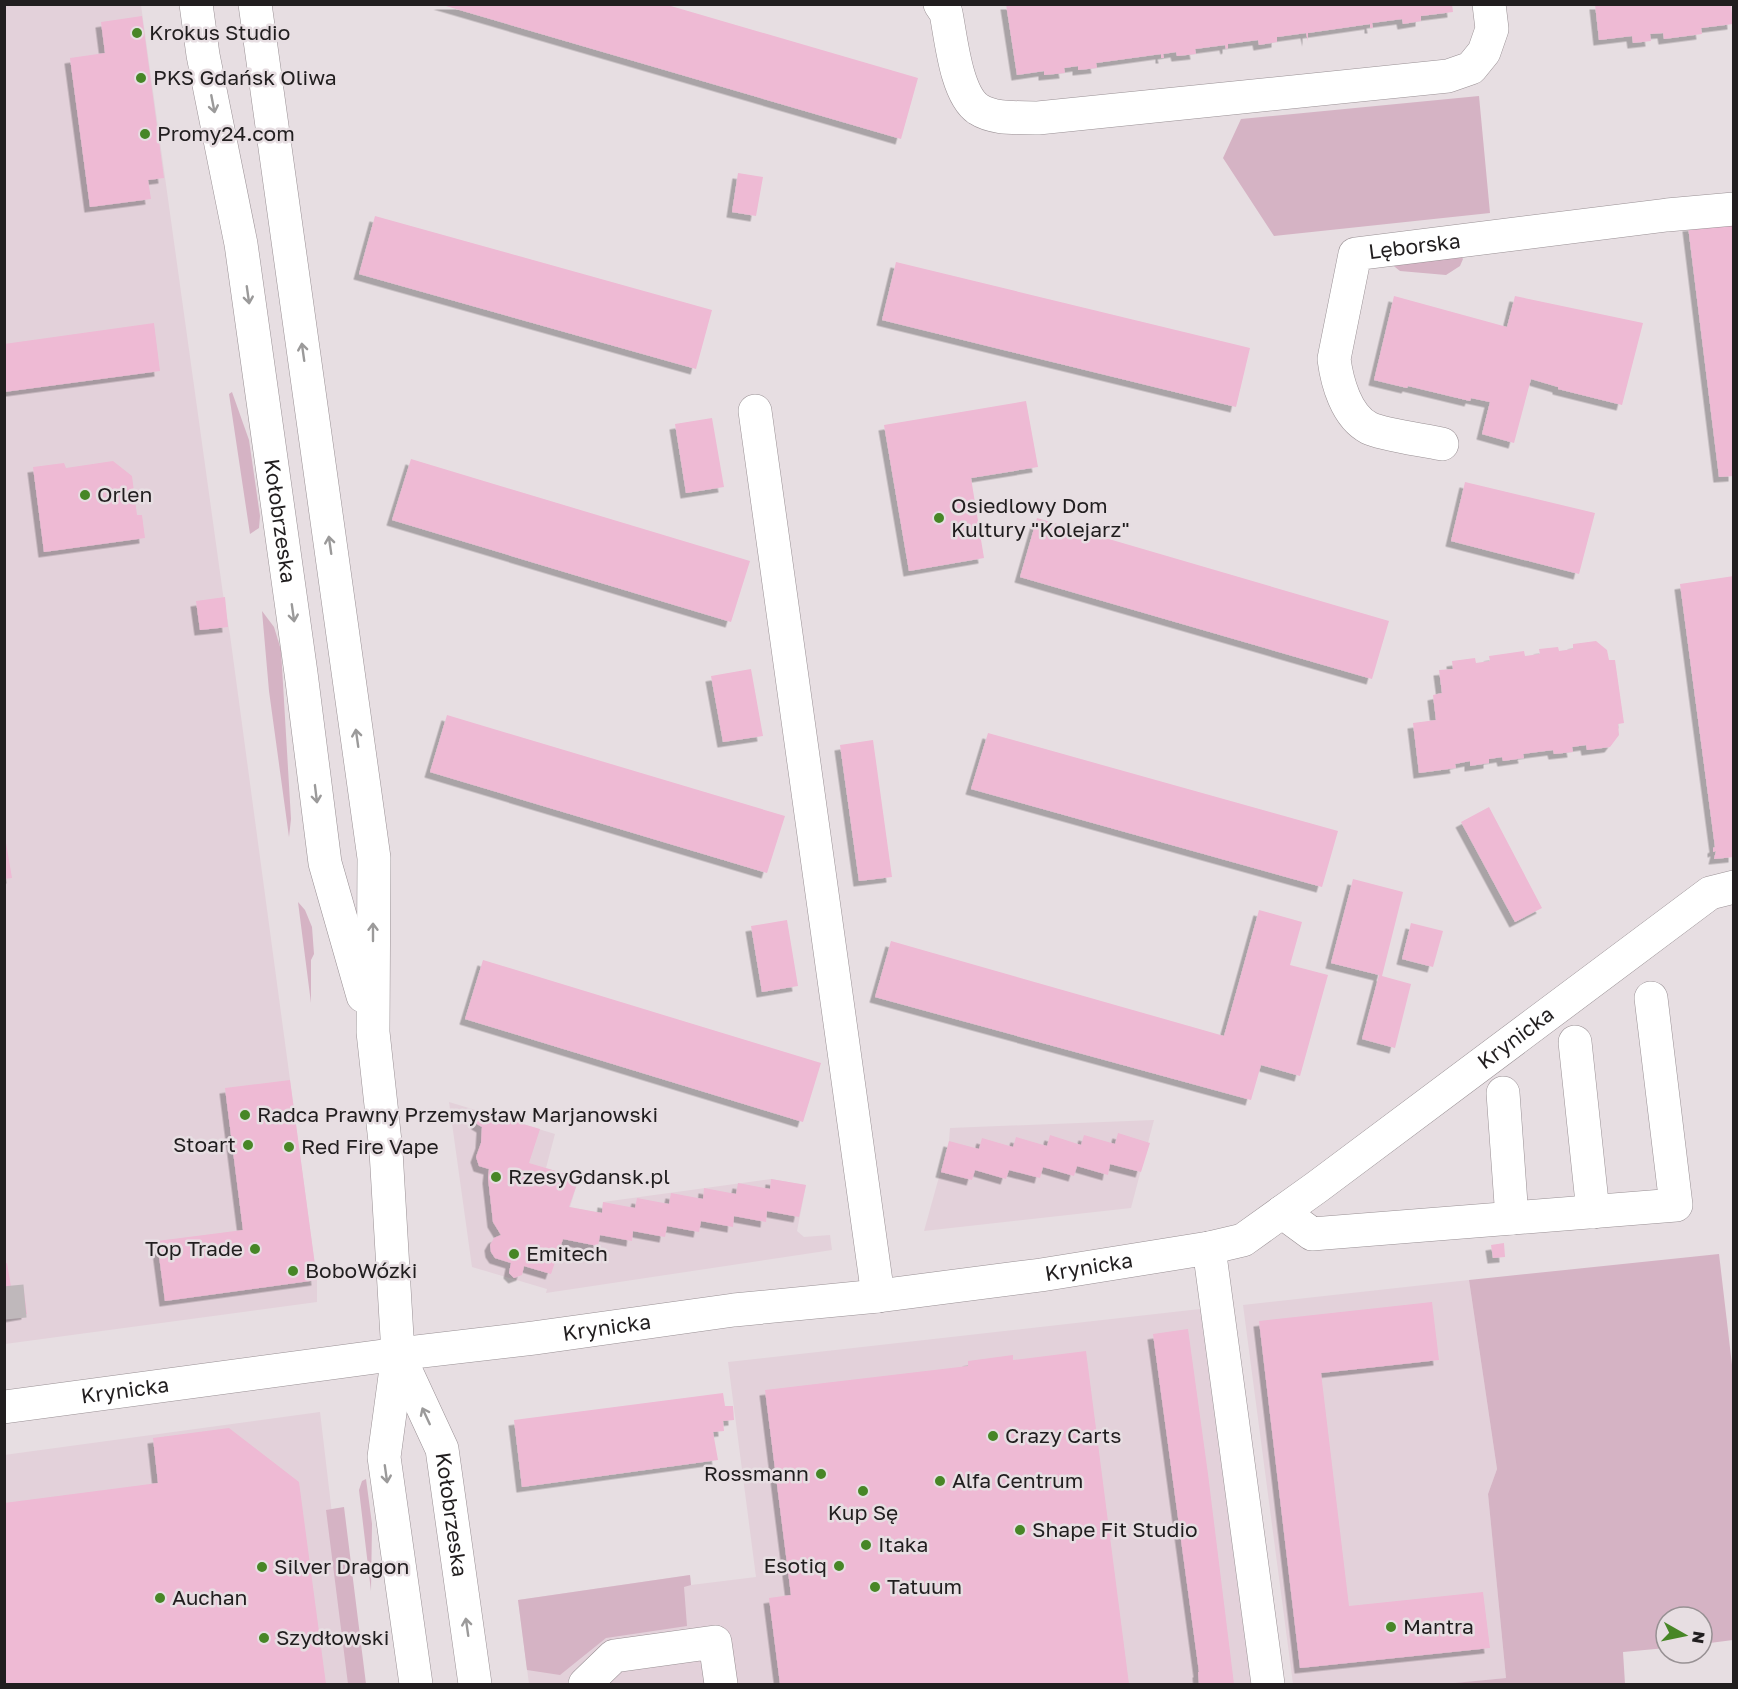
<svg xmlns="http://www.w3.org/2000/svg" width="1738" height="1689" font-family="'Golos Text',sans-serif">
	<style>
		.built { fill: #e3d1da }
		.green { fill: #d5b3c4 }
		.building { fill: #eebad4; filter: url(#shadow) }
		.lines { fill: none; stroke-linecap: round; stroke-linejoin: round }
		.minor-tunnel { stroke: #bfb8bb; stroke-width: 33; stroke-dasharray: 33 16; stroke-linecap: butt }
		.minor-casing { stroke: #999094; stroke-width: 34 }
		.major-casing { stroke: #999094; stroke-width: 34 }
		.minor { stroke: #fff; stroke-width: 33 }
		.major { stroke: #fff; stroke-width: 33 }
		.oneway { stroke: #9b9a9a }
		.poi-dot { fill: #478626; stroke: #e7dee2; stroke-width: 2 }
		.labels { text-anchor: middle; stroke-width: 5; stroke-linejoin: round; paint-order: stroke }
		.poi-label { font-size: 21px; fill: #211e1f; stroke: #e7dee2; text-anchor: start }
		.street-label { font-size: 21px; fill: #211e1f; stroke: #e7dee2 }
	</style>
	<defs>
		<filter id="shadow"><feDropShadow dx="-5.5" dy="5.5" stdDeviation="0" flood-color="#0004"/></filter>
	</defs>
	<rect width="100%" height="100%" fill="#e7dee2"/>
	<path class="built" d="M4,5H141L223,594L230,635L317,1280V1302L5,1344Z
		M449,1102L555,1134L546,1168L579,1178L570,1207L601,1213L603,1202L771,1179L806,1185L797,1231L804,1237L830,1235L832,1250L546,1293L547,1289L472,1267Z
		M1154,1120L1131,1208L924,1231L949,1141L950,1128Z
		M1469,1280L1497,1469L1488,1494L1506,1678L1444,1684H1293L1243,1305Z
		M1200,1309L1251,1684H529L518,1600L690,1575L691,1585L756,1577L728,1362Z
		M320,1412L352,1684H5L4,1455Z"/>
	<path class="green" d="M1479,96L1490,213L1274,236L1223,158L1241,119Z
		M1459,252L1463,259L1460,266L1446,275L1400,271L1390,263Z
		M232,392L249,440L260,516L259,528L250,534L229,394Z
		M262,611L274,627L281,650L291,819L289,837L269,691Z
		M298,902L305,910L312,927L314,954L311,960V1003Z
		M1719,1254L1734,1382L1733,1640L1702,1644V1617H1666V1648L1623,1652L1625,1684H1444L1506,1678L1488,1494L1497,1469L1469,1280Z
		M366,1479L372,1524L371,1591L359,1490L362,1481Z
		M344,1507L366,1684H348L326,1510Z
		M690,1575L691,1585L684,1587L687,1626L606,1638L560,1675L527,1670L518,1600Z"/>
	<path class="building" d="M439,4H664L918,78L901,139Z
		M1006,4H1452L1453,12L1421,16V21L1403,24L1402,19L1372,23L1373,28H1370V24L1308,33V41L1306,33L1277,37V42L1259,45L1258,40L1228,44V48L1226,49L1225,45L1195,49L1196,54L1177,56L1176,52L1163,54L1164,58H1161V54L1096,63L1097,68L1078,70V66L1064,68L1065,73L1044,75V71L1017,75Z
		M1595,4H1731L1733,24L1701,28L1702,34L1664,39L1663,33L1650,34L1651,41L1633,43L1632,36L1599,40Z
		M142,16L164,178L148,180L151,199L90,207L70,58L105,53L101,22Z
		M738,173L763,177L756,216L732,212Z
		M375,216L712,310L696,369L359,274Z
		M1734,221V476L1719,477L1688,226Z
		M896,262L1250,348L1236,407L882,320Z
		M1394,296L1507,327L1515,296L1643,323L1622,405L1558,389V387L1531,379L1514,443L1482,434L1490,402L1471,398L1470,401L1408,386L1407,388L1374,380Z
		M154,323L160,371L4,392V344Z
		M1026,401L1038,467L971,478L984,558L909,571L884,425Z
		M712,418L724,487L686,493L675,424Z
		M411,459L750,561L731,622L392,520Z
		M113,461L132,476L137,515H142L145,538L44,552L33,467L64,463L66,468Z
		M1465,482L1595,513L1579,574L1451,541Z
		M1037,518L1389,621L1372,679L1020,577Z
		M1734,576V857L1714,859L1716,851L1713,852V848L1715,847L1680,584Z
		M225,597L228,627L200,630L196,601Z
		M1596,641L1607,650L1609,660H1615L1624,723L1618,724L1619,735L1610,747L1587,750L1586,745L1572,747L1573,752L1554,754L1553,750L1523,754L1524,758L1503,761L1502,757L1489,759V763L1470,766V761L1455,764L1456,768L1419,773L1413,723L1436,720L1433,695L1442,693L1439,670L1453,669L1452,661L1475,658L1476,663L1490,661L1489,656L1524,651L1525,656L1540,654L1539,649L1558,647L1559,651L1573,649V644Z
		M751,669L763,736L723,742L711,676Z
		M447,715L785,816L767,873L430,772Z
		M988,733L1338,831L1322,887L971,789Z
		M873,740L892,877L859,881L840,745Z
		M1489,807L1542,908L1515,922L1461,822Z
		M4,831L12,878L4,879Z
		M1353,879L1403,892L1382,976L1411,984L1395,1048L1362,1039L1379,975L1331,963Z
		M1259,910L1302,922L1290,965L1328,975L1300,1076L1261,1065L1251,1100L875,997L891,941L1224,1036Z
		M787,920L798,986L762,992L751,926Z
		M1411,923L1443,931L1433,967L1402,959Z
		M483,960L821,1063L803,1122L465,1019Z
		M290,1080L317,1280L165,1301L157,1241L243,1230L225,1088Z
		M483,1112L540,1129L529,1163L579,1178L569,1207L602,1213L603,1202L635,1208L637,1198L669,1204L671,1193L703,1199L704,1188L736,1194L738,1183L770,1189L771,1179L806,1185L799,1217L767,1211L766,1222L734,1216L733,1227L701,1221L699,1232L667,1226L665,1237L633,1231L632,1241L600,1235L598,1246L563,1239L551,1274L524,1266L522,1275L514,1278L509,1273L511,1263L495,1258L491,1252L490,1245L494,1238L501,1235L493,1222L488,1178L489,1169L479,1166L476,1157L481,1143L482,1127L477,1124L475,1118L478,1113Z
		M1118,1133L1150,1143L1141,1172L1110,1164L1108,1175L1077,1166L1074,1176L1043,1167L1040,1178L1009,1170L1006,1179L975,1170L972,1180L941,1172L949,1141L979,1149L982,1138L1013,1147L1016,1137L1047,1146L1050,1135L1081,1145L1084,1135L1115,1144Z
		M1504,1243L1505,1257L1493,1258L1491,1245Z
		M7,1263L11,1287L23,1285L27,1314L4,1318V1264Z
		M1432,1302L1439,1360L1321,1373L1349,1606L1483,1592L1490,1648L1300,1668L1259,1321Z
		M1188,1329L1208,1474L1234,1684H1199L1198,1672H1199L1153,1334Z
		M1086,1351L1129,1684H780L769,1598L791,1595L765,1390L968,1366V1361L1013,1355V1360Z
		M723,1393L725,1406H733L734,1420L723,1421L724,1431L713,1432L718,1460L522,1487L514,1420Z
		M229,1428L299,1482L326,1684H4V1503L158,1483L153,1438Z"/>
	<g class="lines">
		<path class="minor-tunnel" d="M4,1303L25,1301"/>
		<g class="minor-casing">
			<g id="minor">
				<path d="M940,4L946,13C951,38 956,94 978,109C995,120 1019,117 1038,118L1448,76L1471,68L1484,52L1492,29L1489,4"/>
				<path d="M755,411L878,1296"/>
				<path id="s1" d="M1442,444C1424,440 1383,435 1369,428C1346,416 1337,382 1334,359L1355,254L1667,215L1734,209"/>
				<path d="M1575,1042L1593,1212"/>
				<path d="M1503,1093L1512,1218"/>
				<path d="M1282,1212L1312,1234L1676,1205L1651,998"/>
				<path d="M1209,1248L1268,1684"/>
				<path id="s2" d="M4,1407L398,1354L534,1338L734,1310L878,1296L1041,1275L1209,1248L1243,1240L1317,1187L1710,893L1734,887"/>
				<path d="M585,1684L614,1656L715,1642L721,1684"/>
			</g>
		</g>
		<g class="major-casing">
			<g id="major">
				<path id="s3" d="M196,4L203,55L241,244L301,673L325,863L363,996"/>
				<path d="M255,4L374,858L373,1032L386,1151L398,1354L384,1457L416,1684"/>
				<path id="s4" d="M398,1354L442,1449L475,1684"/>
			</g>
		</g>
		<use href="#minor" class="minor"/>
		<use href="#major" class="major"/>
	</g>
	<defs><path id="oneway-shaft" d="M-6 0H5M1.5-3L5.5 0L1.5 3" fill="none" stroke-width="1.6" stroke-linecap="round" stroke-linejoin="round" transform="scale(1.5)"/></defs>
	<g class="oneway">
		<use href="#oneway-shaft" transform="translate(213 104) rotate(79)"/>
		<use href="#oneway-shaft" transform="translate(248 295) rotate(82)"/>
		<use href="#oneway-shaft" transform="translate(303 352) rotate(-98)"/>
		<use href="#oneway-shaft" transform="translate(330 545) rotate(-98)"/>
		<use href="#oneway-shaft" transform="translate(293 613) rotate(82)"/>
		<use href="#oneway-shaft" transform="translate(357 738) rotate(-98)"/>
		<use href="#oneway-shaft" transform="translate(316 794) rotate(83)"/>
		<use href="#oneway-shaft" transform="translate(373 932) rotate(-90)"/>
		<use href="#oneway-shaft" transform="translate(426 1416) rotate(-115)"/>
		<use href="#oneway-shaft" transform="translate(386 1474) rotate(82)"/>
		<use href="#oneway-shaft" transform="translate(467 1627) rotate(-98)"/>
	</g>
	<g class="poi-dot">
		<circle cx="137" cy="33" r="6"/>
		<circle cx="141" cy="78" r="6"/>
		<circle cx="145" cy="134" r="6"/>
		<circle cx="85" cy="495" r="6"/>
		<circle cx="939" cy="518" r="6"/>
		<circle cx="245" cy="1115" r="6"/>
		<circle cx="248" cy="1145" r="6"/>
		<circle cx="289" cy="1147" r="6"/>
		<circle cx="496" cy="1177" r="6"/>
		<circle cx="255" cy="1249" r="6"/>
		<circle cx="514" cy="1254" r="6"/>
		<circle cx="293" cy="1271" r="6"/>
		<circle cx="993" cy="1436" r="6"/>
		<circle cx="821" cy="1474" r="6"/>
		<circle cx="940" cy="1481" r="6"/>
		<circle cx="863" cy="1491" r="6"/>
		<circle cx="1020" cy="1530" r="6"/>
		<circle cx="866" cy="1545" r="6"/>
		<circle cx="839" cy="1566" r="6"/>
		<circle cx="262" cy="1567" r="6"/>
		<circle cx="875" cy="1587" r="6"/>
		<circle cx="160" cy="1598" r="6"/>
		<circle cx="1391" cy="1627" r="6"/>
		<circle cx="264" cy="1638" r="6"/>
	</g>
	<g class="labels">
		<g class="poi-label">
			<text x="149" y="40">Krokus Studio</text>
			<text x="153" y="85">PKS Gdańsk Oliwa</text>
			<text x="157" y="141">Promy24.com</text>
			<text x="97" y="502">Orlen</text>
			<text x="951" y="513">Osiedlowy Dom<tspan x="951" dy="24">Kultury "Kolejarz"</tspan></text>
			<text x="257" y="1122">Radca Prawny Przemysław Marjanowski</text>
			<text x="236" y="1152" text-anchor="end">Stoart</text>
			<text x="301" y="1154">Red Fire Vape</text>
			<text x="508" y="1184">RzesyGdansk.pl</text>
			<text x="243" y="1256" text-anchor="end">Top Trade</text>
			<text x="526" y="1261">Emitech</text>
			<text x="305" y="1278">BoboWózki</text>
			<text x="1005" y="1443">Crazy Carts</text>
			<text x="809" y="1481" text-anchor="end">Rossmann</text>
			<text x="952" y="1488">Alfa Centrum</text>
			<text x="863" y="1520" text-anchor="middle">Kup Sę</text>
			<text x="1032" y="1537">Shape Fit Studio</text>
			<text x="878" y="1552">Itaka</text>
			<text x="827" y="1573" text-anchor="end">Esotiq</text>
			<text x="274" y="1574">Silver Dragon</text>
			<text x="887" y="1594">Tatuum</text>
			<text x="172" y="1605">Auchan</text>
			<text x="1403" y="1634">Mantra</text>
			<text x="276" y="1645">Szydłowski</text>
		</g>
		<g class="street-label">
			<text dy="7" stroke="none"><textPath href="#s1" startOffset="322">Lęborska</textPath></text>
			<text dy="7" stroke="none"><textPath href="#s3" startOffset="524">Kołobrzeska</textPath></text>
			<text dy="7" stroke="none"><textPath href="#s2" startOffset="1590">Krynicka</textPath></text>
			<text dy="7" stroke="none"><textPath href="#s2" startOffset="1094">Krynicka</textPath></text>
			<text dy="7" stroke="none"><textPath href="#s2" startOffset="608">Krynicka</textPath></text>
			<text dy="7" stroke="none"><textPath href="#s2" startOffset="122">Krynicka</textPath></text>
			<text dy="7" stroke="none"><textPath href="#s4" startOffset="171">Kołobrzeska</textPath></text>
		</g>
	</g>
	<rect width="1738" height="1689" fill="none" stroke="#211e1f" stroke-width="12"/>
	<g transform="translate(1684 1635) rotate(99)"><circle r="28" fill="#e7dee2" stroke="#989194" stroke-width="1.5"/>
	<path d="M0-4.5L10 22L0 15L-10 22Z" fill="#478626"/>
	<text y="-9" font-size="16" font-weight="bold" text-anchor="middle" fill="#211e1f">N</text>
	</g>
</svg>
